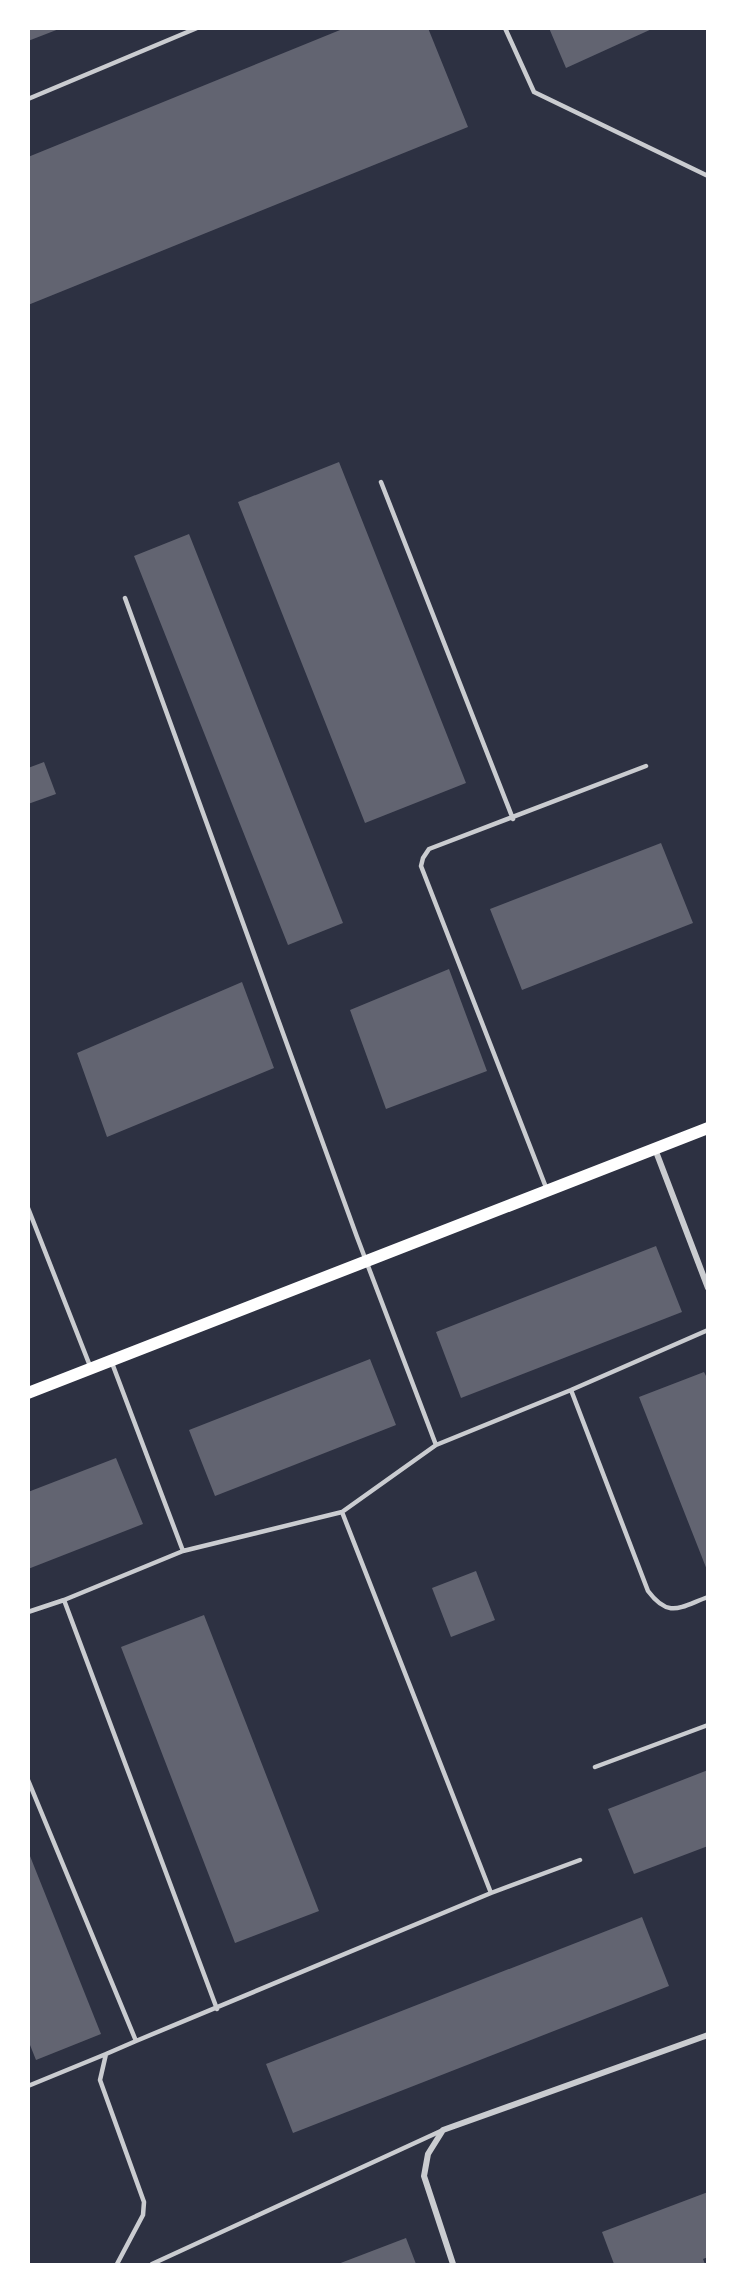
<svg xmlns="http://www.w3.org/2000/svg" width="736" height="2293" font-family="'PT Serif',serif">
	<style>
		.building { fill: #626471 }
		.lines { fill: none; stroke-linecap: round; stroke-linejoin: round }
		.service { stroke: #caccd0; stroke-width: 4.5 }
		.minor { stroke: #caccd0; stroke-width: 6 }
		.secondary { stroke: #fff; stroke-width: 12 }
	</style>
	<rect width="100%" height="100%" fill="#2d3142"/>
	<path class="building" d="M28,28H59V29L28,41Z
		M345,28H428L468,127L28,305V157Z
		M549,28H654L566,68Z
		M339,462L466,783L365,823L238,502Z
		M189,534L343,923L288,945L134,556Z
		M44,762L56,794L28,804V768Z
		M661,843L693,923L522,990L490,909Z
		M449,969L487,1071L386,1109L350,1010Z
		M242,982L274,1068L107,1137L77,1053Z
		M656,1246L682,1312L461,1398L436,1332Z
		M370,1359L396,1425L215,1496L189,1430Z
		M704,1372L708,1380L707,1570L639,1397Z
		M116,1458L143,1524L28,1569V1492Z
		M476,1571L495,1620L451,1637L432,1588Z
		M204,1615L319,1911L235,1943L121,1647Z
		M708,1770V1846L634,1874L608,1809Z
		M28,1851L101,2034L36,2060L28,2040Z
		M642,1917L669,1986L293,2133L266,2064Z
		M708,2192V2257L703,2259L705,2264H614L602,2232Z
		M406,2238L416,2264H338Z"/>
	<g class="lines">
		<path class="service" d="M505,28L534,92L708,176
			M28,99L197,28
			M381,482L513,819
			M125,598L357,1237L436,1445
			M547,1190L421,866L423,858L429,849L646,766
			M28,1208L90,1366
			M112,1363L183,1551
			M571,1390L648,1591C669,1619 680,1607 708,1597
			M342,1512L491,1893
			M64,1600L217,2009
			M28,1612L64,1600L183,1551L342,1512L436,1445L571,1390L708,1330
			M595,1767L708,1725
			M28,1780L136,2041L106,2054L100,2080L144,2202L143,2215L117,2264
			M136,2041L491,1893L580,1860
			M28,2086L106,2054
			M152,2264L443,2130"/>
		<path class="minor" d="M655,1149L708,1288
			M453,2264L424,2176L428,2154L443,2130L708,2035"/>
		<path class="secondary" d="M28,1393L708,1128"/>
	</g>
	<rect width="736" height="2293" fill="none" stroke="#ffffff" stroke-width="60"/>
</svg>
